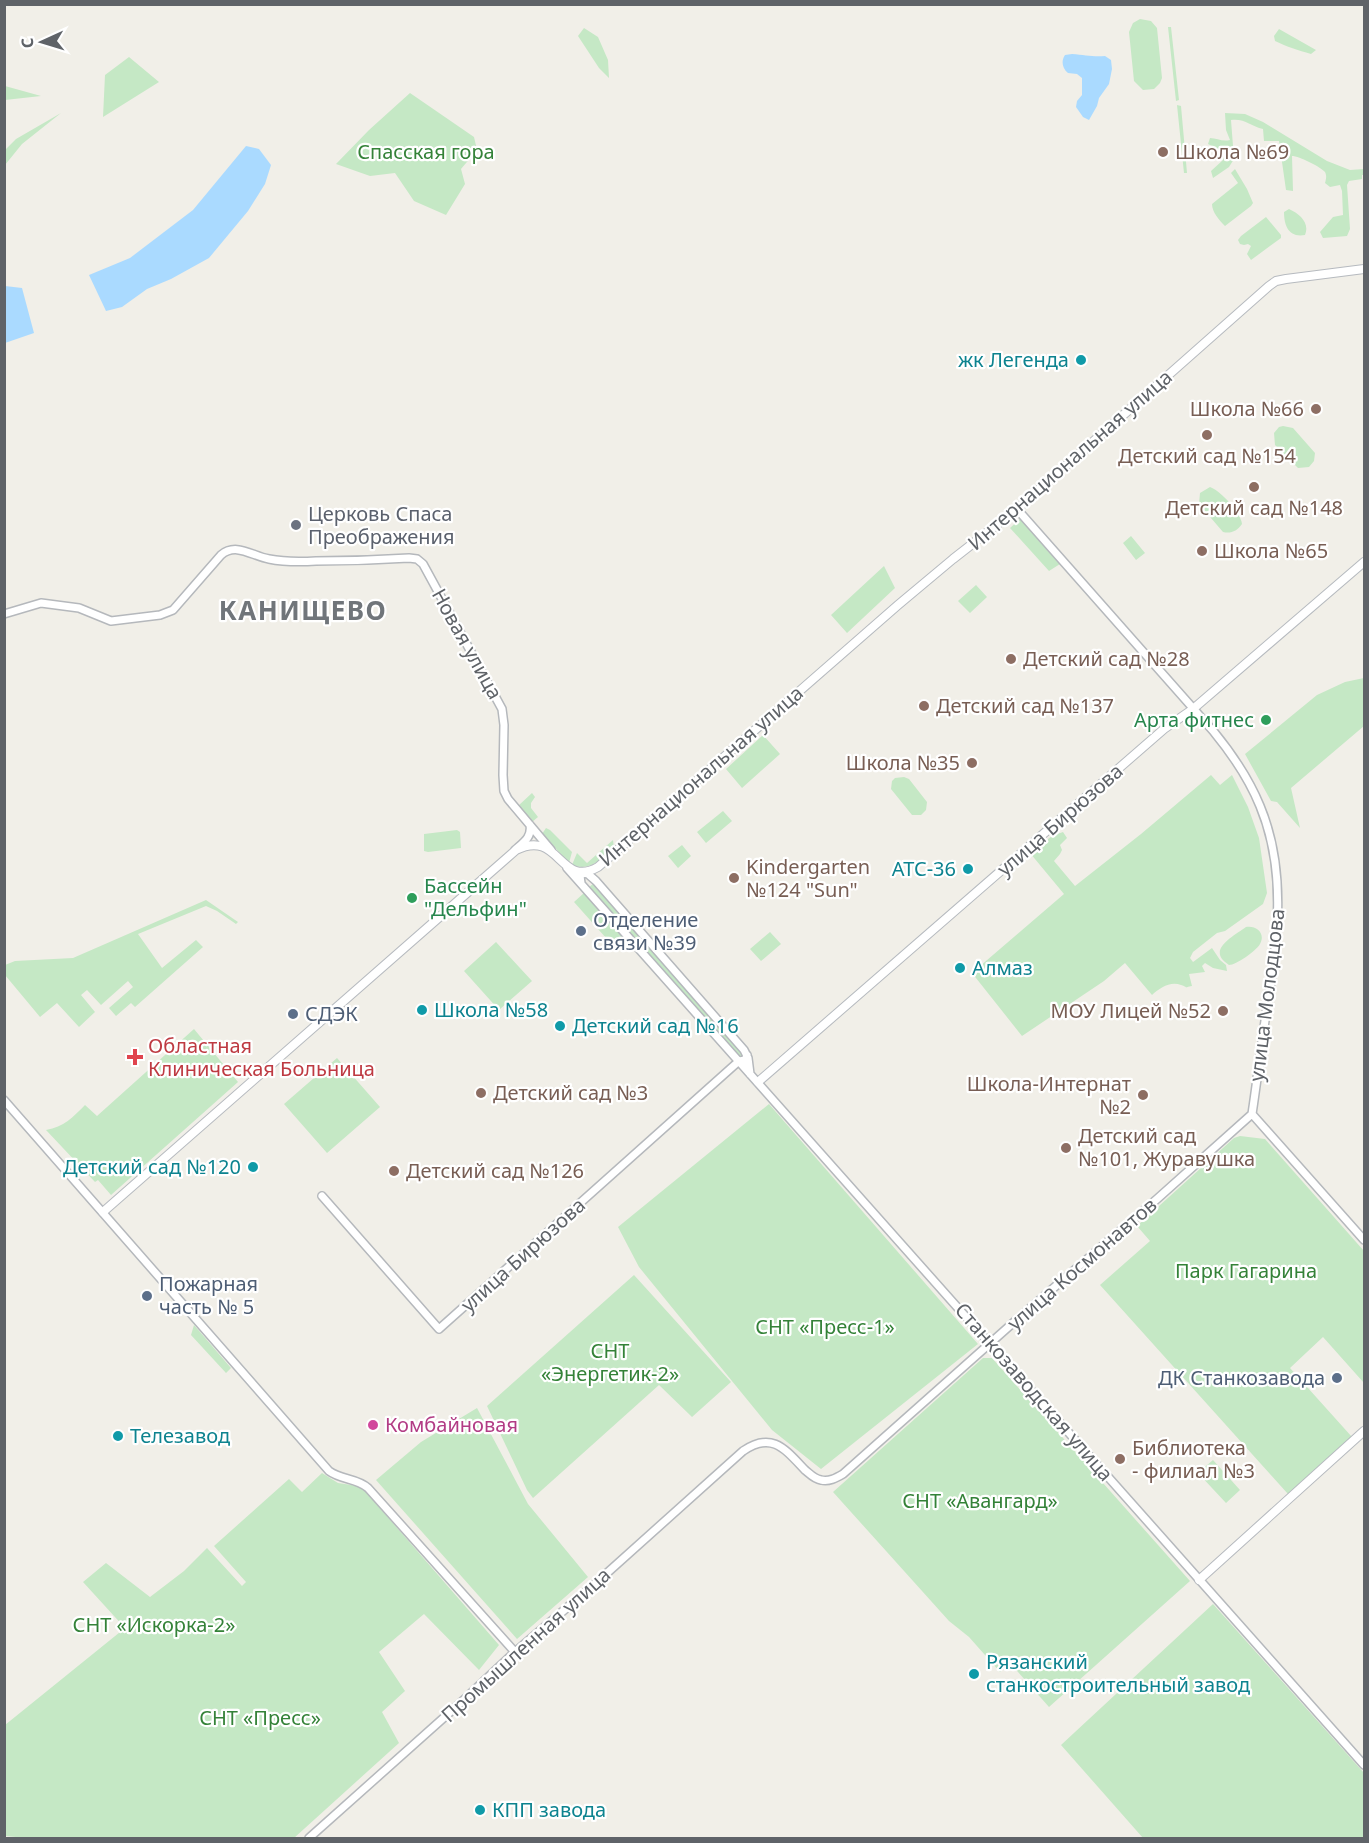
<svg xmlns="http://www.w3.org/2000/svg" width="1369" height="1843" font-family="'Noto Sans',sans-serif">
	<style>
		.green { fill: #c5e8c5 }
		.water { fill: #aadaff }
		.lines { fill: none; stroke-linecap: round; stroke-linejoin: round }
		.tertiary-casing { stroke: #b5b8bc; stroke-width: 10 }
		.secondary-casing { stroke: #b6babf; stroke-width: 10 }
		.tertiary { stroke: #fff; stroke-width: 7 }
		.secondary { stroke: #fff; stroke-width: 8 }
		.education-dot { fill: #8d6e63; stroke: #fff; stroke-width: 2 }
		.culture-dot { fill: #0f9aa8; stroke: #fff; stroke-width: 2 }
		.worship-dot { fill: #6b7280; stroke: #fff; stroke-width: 2 }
		.leisure-dot { fill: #2e9e5b; stroke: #fff; stroke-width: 2 }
		.service-dot { fill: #5c6f8a; stroke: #fff; stroke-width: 2 }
		.health-dot { fill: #e0444e; stroke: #fff; stroke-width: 2 }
		.hotel-dot { fill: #d1479c; stroke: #fff; stroke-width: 2 }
		.labels { text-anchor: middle; stroke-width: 4.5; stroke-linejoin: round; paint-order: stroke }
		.park-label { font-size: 20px; fill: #348238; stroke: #fff }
		.education-label { font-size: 20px; fill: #785e54; stroke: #fff; text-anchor: start }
		.culture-label { font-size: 20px; fill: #0d838f; stroke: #fff; text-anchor: start }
		.street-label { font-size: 20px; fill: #5f6368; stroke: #fff }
		.worship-label { font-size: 20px; fill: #5b616d; stroke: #fff; text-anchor: start }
		.leisure-label { font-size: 20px; fill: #27864d; stroke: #fff; text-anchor: end }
		.service-label { font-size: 20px; fill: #4e5e75; stroke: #fff; text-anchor: start }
		.health-label { font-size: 20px; fill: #be3a42; stroke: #fff; text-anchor: start }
		.hotel-label { font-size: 20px; fill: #b23c85; stroke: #fff; text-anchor: start }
		.district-label { font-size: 26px; font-weight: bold; letter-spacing: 1.5px; fill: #70757a; stroke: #fff }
	</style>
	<rect width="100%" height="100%" fill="#f1efe8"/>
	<path class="green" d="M1140,19L1151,21L1157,28L1162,78L1160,83L1154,89L1143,90L1134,81L1129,32L1133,23Z
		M1168,27H1171L1179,100L1176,101Z
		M584,28L598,37L608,60L609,78L599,68L578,36Z
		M1279,29L1316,50L1311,54C1298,50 1287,47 1275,41L1274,36Z
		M129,57L159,82L103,117L105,75Z
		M5,86L41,96L5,100Z
		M410,93L474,137L477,150L461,169L465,184L446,215L414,201L395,173L370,176L336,164L369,130Z
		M1177,105L1181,106L1187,173H1184Z
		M61,113L22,144L5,165V150L16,139Z
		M1225,113L1245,114L1263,122L1327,161L1350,170L1364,169V175H1362V179L1349,181L1347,185L1350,229L1347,236L1323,238L1320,232L1333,217L1343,215L1342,191L1340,185L1330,187L1325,183C1326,179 1327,176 1325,172C1321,167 1299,156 1292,156L1293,191L1286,190L1279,141H1264L1263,129C1251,126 1244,118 1231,120L1234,159L1229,167L1213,178L1211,171L1223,160L1224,152L1208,144L1210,138C1217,138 1222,142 1230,140L1226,130Z
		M1235,169L1247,189L1253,203L1251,206L1225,226C1219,220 1212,212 1212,204L1238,183L1231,173Z
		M1289,209C1300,214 1310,223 1305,235C1289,238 1284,226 1284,212Z
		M1266,217L1281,235V238L1251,260L1247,254L1251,246L1248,244L1244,245L1240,244L1238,240L1241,236Z
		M1283,426L1293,428L1315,453L1314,461L1309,467L1298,468L1275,445L1274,433L1279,427Z
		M1210,487C1220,490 1241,513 1242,524C1237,531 1231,534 1223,532L1199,504L1200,493Z
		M1020,519L1060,564L1049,571L1010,528Z
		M1131,536L1145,553L1136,560L1123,543Z
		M884,566L895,588L847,633L831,615Z
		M976,585L987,597L970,613L958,601Z
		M1364,678V726L1291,788L1300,828L1277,802L1271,801L1245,754L1317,695L1345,682Z
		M763,735L780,754L742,788L726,769Z
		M1211,775L1220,785L1232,775L1248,807L1259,838L1267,893L1263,904L1225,931L1217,933L1193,952L1190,958L1193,962L1212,948L1220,960L1226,965L1227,971L1213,968L1205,963L1202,966L1205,972L1189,974L1192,986C1182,988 1190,988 1181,985C1170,981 1160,988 1152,995L1125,963L1104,981L1022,1036L972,973L1064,894L1030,853L1052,836L1063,832L1067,838L1060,845L1062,850L1060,854L1054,861L1075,886L1141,834Z
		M904,777L909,779L927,802L926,810L921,815H912L891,789L892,781L895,778Z
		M532,793L535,797L531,803V808L538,817L532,822L518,806Z
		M723,811L732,821L706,843L697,832Z
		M546,828L550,830L572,852L569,863L542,834Z
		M457,830L460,832L461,848L428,852L424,851V834Z
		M613,840L614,848C601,859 590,872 572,865L577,853L587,863Z
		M682,845L691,856L678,868L668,856Z
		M594,883L745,1055L740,1060L588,888Z
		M584,893L625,939L614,947L574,902Z
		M206,900L238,922L236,924L217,911L206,906L138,934L162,968L196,940L203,947L135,1007L131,1003L116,1016L109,1008L133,987L128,981L101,1005L87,990L81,995L95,1012L79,1027L57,1003L40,1017L5,975V965L15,961L73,958Z
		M1246,927C1256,925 1266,933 1260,944C1256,951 1236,965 1229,965C1205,950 1234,936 1246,927Z
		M770,932L781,944L761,961L750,949Z
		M496,942L532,981L499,1010L464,971Z
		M194,1029L238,1082L111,1195L98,1180L95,1182L46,1130C64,1127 73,1117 85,1105L97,1116Z
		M337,1058L380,1107L327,1153L284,1104Z
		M769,1104L978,1344L821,1469L772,1430L639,1267L618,1227Z
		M1240,1136L1265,1139L1364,1251V1383L1323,1337L1290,1368L1352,1437L1288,1494L1100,1285L1150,1241L1137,1226L1234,1138Z
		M634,1275L731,1382L692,1417L659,1385L533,1498L527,1490L487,1406Z
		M194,1325L231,1368L226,1373L191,1335Z
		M983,1358H992L1190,1581L1049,1707L1010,1663L1000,1672L969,1637L949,1621L833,1492Z
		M477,1408L528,1504L588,1577L517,1639L376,1480L421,1442Z
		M1213,1460L1240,1490L1226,1503L1198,1473Z
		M322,1473L338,1483L358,1486L365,1491L499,1645L479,1670L424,1614L379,1652L405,1691L382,1712L399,1743L294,1838H26L5,1836V1725L125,1628L83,1582L106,1563L150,1597L184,1571L207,1548L242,1586L246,1582L214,1546L289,1479L302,1492Z
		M1213,1604L1364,1773V1838H1143L1061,1745Z"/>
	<path class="water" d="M1072,54C1085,55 1093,57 1105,56L1111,60L1112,69L1109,84L1099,98L1097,106L1089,120L1083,117L1076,107L1077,101L1082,95V78L1077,74L1068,73C1062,68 1061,61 1065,55Z
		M246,146L259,149L271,165L265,184L248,211L209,258L171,279L147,289L122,307L106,311L89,275L130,258L193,210Z
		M5,286L22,288L34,333L5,343Z"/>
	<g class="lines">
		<g class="tertiary-casing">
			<path id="tertiary" d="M1017,509L1214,732C1232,754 1249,779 1260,806C1288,873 1277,944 1266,1014C1261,1047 1257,1081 1252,1114L1364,1240
				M4,614L41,603L79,608L111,621L160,615L173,610L221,555C236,542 252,556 269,559C284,562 300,562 316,561C347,561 378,560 409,558L417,559L423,564L502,709L504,725L503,775L504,791L508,799L551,850
				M515,850C524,842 532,837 530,825
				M567,868L1364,1765
				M581,883L580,876L584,873L588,874L596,881L744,1050L748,1058L750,1074
				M4,1100L329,1471C341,1480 357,1478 368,1488L515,1652
				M322,1196L439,1329L739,1061L745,1060L747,1055
				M309,1838L467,1697L515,1652L597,1582L743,1451C772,1431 785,1449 805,1470C810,1474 814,1479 821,1480C829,1482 836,1478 843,1474L1014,1322L1157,1199L1252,1114"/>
		</g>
		<g class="secondary-casing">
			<path id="secondary" d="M758,1082L1164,729L1193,709L1364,562
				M103,1212L516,850C560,828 559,889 598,867L898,605L953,559L1017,509L1269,286L1276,281L1286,279L1364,269
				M1199,1580L1364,1431"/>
		</g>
		<use href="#tertiary" class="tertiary"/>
		<use href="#secondary" class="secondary"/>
	</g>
	<g class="education-dot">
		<circle cx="1163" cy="152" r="6"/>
		<circle cx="1316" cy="409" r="6"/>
		<circle cx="1207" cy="435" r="6"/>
		<circle cx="1254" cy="487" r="6"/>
		<circle cx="1202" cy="551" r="6"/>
		<circle cx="1011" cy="659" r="6"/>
		<circle cx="924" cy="706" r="6"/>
		<circle cx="972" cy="763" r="6"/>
		<circle cx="734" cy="878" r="6"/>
		<circle cx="1223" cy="1011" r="6"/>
		<circle cx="481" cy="1093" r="6"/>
		<circle cx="1143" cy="1095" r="6"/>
		<circle cx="1066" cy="1148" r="6"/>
		<circle cx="394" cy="1171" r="6"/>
		<circle cx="1120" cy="1459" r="6"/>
	</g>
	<g class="culture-dot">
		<circle cx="1081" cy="360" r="6"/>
		<circle cx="968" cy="869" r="6"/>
		<circle cx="960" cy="968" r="6"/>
		<circle cx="422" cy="1010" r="6"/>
		<circle cx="560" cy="1026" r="6"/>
		<circle cx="253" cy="1167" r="6"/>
		<circle cx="118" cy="1436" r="6"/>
		<circle cx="974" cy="1674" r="6"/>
		<circle cx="480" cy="1810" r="6"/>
	</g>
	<circle class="worship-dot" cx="296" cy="525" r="6"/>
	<g class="leisure-dot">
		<circle cx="1266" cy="720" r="6"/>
		<circle cx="412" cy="898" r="6"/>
	</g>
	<g class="service-dot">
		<circle cx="581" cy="931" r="6"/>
		<circle cx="293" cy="1014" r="6"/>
		<circle cx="147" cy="1296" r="6"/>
		<circle cx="1337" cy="1378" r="6"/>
	</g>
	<path class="health-dot" d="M132 1048h6v6h6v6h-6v6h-6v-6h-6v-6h6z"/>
	<circle class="hotel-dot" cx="373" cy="1425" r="6"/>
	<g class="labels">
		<g class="park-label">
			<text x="426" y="159">Спасская гора</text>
			<text x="1246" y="1278">Парк Гагарина</text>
			<text x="825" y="1334">СНТ «Пресс-1»</text>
			<text x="610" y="1358">СНТ<tspan x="610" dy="23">«Энергетик-2»</tspan></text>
			<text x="980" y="1508">СНТ «Авангард»</text>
			<text x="154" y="1632">СНТ «Искорка-2»</text>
			<text x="260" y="1725">СНТ «Пресс»</text>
		</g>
		<g class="education-label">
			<text x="1175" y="159">Школа №69</text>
			<text x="1304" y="416" text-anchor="end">Школа №66</text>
			<text x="1207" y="463" text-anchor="middle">Детский сад №154</text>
			<text x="1254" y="515" text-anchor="middle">Детский сад №148</text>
			<text x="1214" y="558">Школа №65</text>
			<text x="1023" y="666">Детский сад №28</text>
			<text x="936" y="713">Детский сад №137</text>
			<text x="960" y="770" text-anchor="end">Школа №35</text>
			<text x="746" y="874">Kindergarten<tspan x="746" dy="23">№124 "Sun"</tspan></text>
			<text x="1211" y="1018" text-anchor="end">МОУ Лицей №52</text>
			<text x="1131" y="1091" text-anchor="end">Школа-Интернат<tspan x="1131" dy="23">№2</tspan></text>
			<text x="493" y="1100">Детский сад №3</text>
			<text x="1078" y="1143">Детский сад<tspan x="1078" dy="23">№101, Журавушка</tspan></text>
			<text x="406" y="1178">Детский сад №126</text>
			<text x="1132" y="1455">Библиотека<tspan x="1132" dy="23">- филиал №3</tspan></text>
		</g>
		<g class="culture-label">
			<text x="1069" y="367" text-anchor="end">жк Легенда</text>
			<text x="956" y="876" text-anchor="end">АТС-36</text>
			<text x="972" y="975">Алмаз</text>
			<text x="434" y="1017">Школа №58</text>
			<text x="572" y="1033">Детский сад №16</text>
			<text x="241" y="1174" text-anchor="end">Детский сад №120</text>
			<text x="130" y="1443">Телезавод</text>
			<text x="986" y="1669">Рязанский<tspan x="986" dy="23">станкостроительный завод</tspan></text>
			<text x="492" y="1817">КПП завода</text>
		</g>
		<g class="street-label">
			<text transform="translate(1070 460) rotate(-41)" y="7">Интернациональная улица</text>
			<text transform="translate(467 644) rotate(61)" y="7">Новая улица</text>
			<text transform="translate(701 776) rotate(-41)" y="7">Интернациональная улица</text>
			<text transform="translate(1060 820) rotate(-41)" y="7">улица Бирюзова</text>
			<text transform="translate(1267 995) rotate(-83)" y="7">улица Молодцова</text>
			<text transform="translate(523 1255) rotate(-42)" y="7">улица Бирюзова</text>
			<text transform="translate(1082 1264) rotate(-41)" y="7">улица Космонавтов</text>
			<text transform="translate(1034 1392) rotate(49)" y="7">Станкозаводская улица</text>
			<text transform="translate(526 1645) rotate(-42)" y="7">Промышленная улица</text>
		</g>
		<g class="worship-label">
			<text x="308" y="521">Церковь Спаса<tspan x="308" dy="23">Преображения</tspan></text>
		</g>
		<g class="leisure-label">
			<text x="1254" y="727">Арта фитнес</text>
			<text x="424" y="893" text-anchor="start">Бассейн<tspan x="424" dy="23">"Дельфин"</tspan></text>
		</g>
		<g class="service-label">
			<text x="593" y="927">Отделение<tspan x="593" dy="23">связи №39</tspan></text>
			<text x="305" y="1021">СДЭК</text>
			<text x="159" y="1291">Пожарная<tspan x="159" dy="23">часть № 5</tspan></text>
			<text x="1325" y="1385" text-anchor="end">ДК Станкозавода</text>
		</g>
		<g class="health-label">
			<text x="148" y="1053">Областная<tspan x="148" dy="23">Клиническая Больница</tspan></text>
		</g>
		<g class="hotel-label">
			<text x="385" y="1432">Комбайновая</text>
		</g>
		<g class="district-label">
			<text x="303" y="620">КАНИЩЕВО</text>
		</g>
	</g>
	<rect width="1369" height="1843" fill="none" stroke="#5f6368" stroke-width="12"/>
	<g transform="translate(42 42) rotate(266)" stroke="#ffffff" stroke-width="4.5" paint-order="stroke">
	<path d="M0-4.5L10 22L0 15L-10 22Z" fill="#5f6368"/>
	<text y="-9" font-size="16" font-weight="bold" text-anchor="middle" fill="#5f6368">С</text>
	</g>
</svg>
